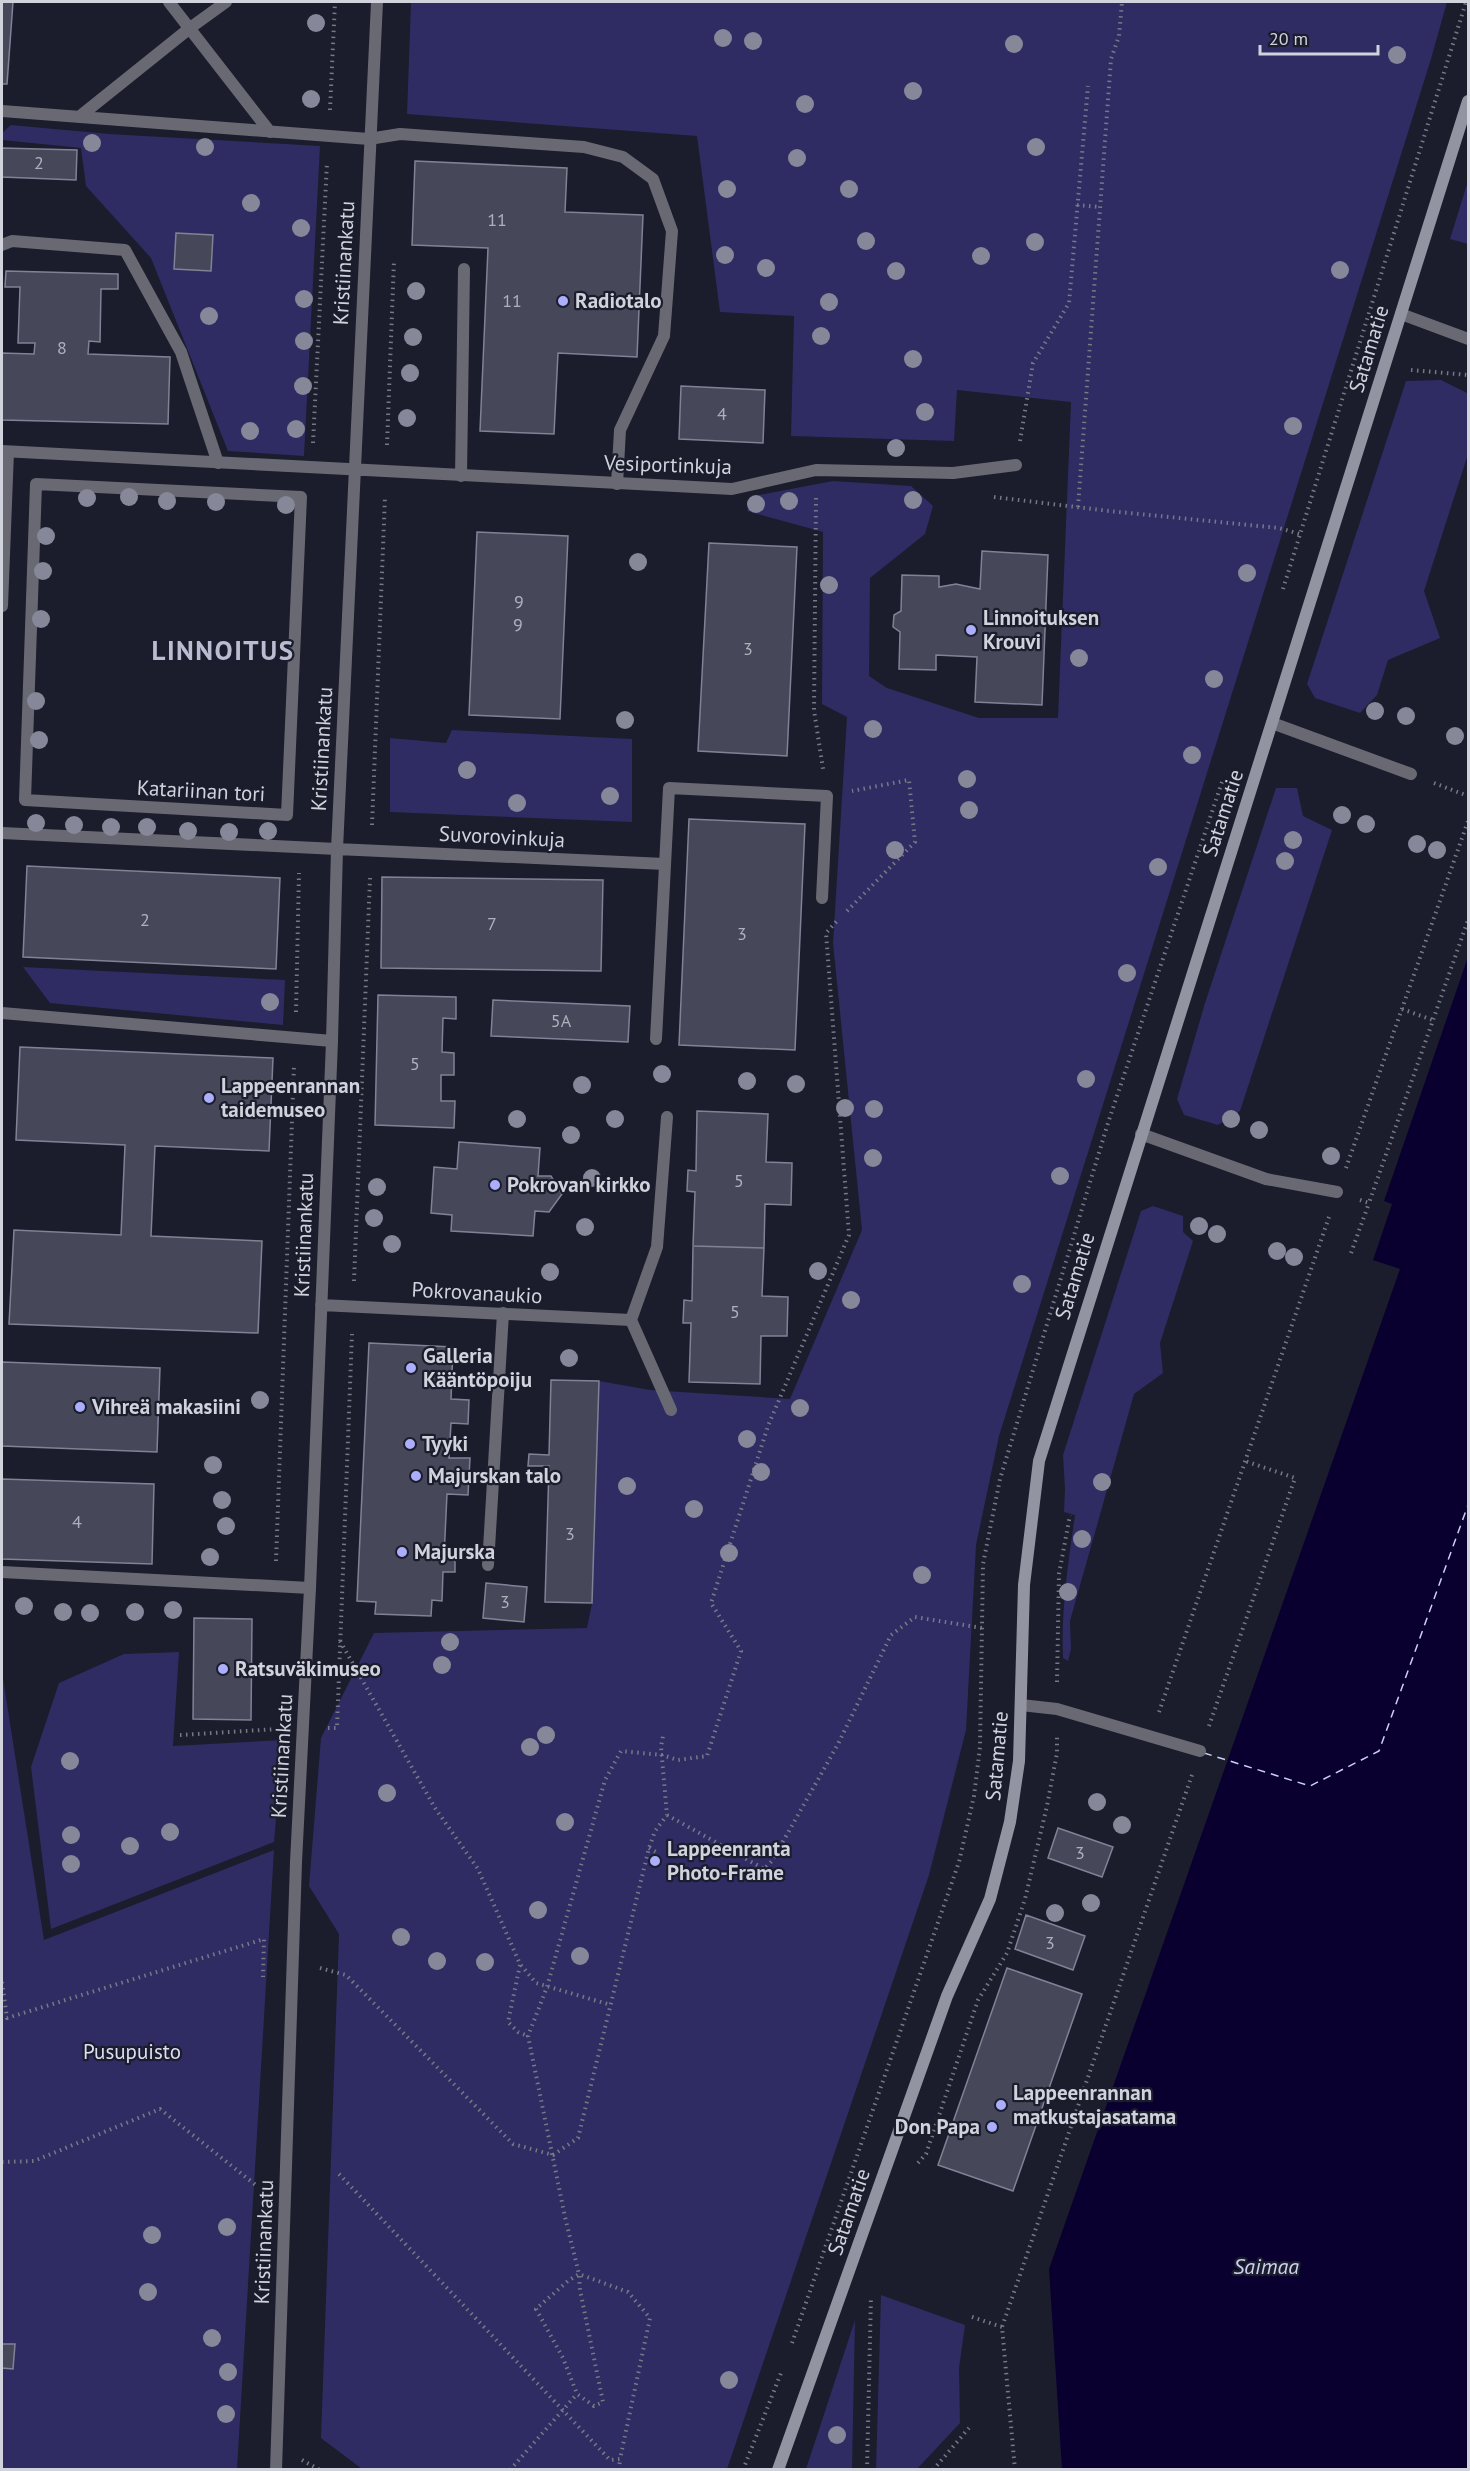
<svg xmlns="http://www.w3.org/2000/svg" width="1470" height="2471" font-family="'PT Sans',sans-serif">
	<style>
		.green { fill: #2e2c62 }
		.water { fill: #090030 }
		.lines { fill: none; stroke-linecap: round; stroke-linejoin: round }
		.ferry { stroke: #ccd0f3; stroke-width: 1.5; stroke-dasharray: 8 6; stroke-linecap: butt }
		.building { fill: #46485a; stroke: #808296; stroke-width: 1.5 }
		.path { stroke: #777986; stroke-width: 4; stroke-dasharray: 1.5 4.5; stroke-linecap: butt }
		.lane { stroke: #686972; stroke-width: 12 }
		.street { stroke: #686972; stroke-width: 12 }
		.secondary { stroke: #9394a2; stroke-width: 12 }
		.tree { fill: #868799 }
		.poi-dot { fill: #abaffb; stroke: #1b1c2c; stroke-width: 2 }
		.labels { text-anchor: middle; stroke-width: 4.5; stroke-linejoin: round; paint-order: stroke }
		.number-label { font-size: 18px; fill: #aeb0bc }
		.street-label { font-size: 21px; fill: #d0d2dc; stroke: #1b1c2c }
		.poi-label { font-size: 21px; font-weight: bold; fill: #d0d2dc; stroke: #1b1c2c; text-anchor: start }
		.park-label { font-size: 21px; fill: #dddff2; stroke: #1b1c2c }
		.water-label { font-size: 22px; font-style: italic; fill: #ccd0f3; stroke: #1b1c2c }
		.district-label { font-size: 27px; font-weight: bold; letter-spacing: 1.5px; fill: #babcd2; stroke: #1b1c2c }
	</style>
	<rect width="100%" height="100%" fill="#1b1c2c"/>
	<path class="green" d="M411,2H1447L1431,59L999,1436L976,1545L966,1730L929,1875L727,2469H362L321,2438L339,1934L309,1886L321,1738L374,1633L587,1628L592,1603L599,1381L650,1390L790,1399L862,1230L833,943L847,717L822,704L823,532L747,511L754,496L833,481L911,486L933,506L925,534L870,578L869,676L887,688L979,718H1058L1071,402L957,390L954,441L791,436L794,316L720,312L697,136L407,114Z
		M11,125L109,134L320,146L304,456L228,451L151,258L86,186L81,148L2,140V133Z
		M1468,181V244L1450,239Z
		M1441,380L1467,393L1468,454L1424,591L1440,638L1388,660L1377,695L1360,713L1315,698L1307,684L1406,381Z
		M452,730L632,739V822L390,812V738L446,743Z
		M1276,788H1297L1303,816L1332,830L1240,1111L1218,1125L1184,1115L1177,1099L1205,1003Z
		M23,967L285,980L283,1025L50,1003Z
		M1153,1206L1183,1216V1232L1193,1241L1160,1343L1163,1373L1134,1394L1070,1621L1071,1649L1068,1661L1063,1658C1061,1610 1068,1563 1075,1515L1064,1512L1065,1489L1063,1455L1141,1211Z
		M179,1652L173,1746L283,1740L274,1842L51,1929L31,1767L59,1683L124,1654Z
		M2,1672L44,1940L274,1850L237,2469H2Z
		M881,2295L965,2325L959,2368L960,2423L917,2469H876Z
		M855,2320L852,2469H806Z"/>
	<path class="water" d="M1468,957V2469H1062L1049,2269L1400,1269L1373,1260L1392,1204L1384,1201Z"/>
	<g class="lines">
		<path class="ferry" d="M1204,1753L1310,1786L1379,1751L1468,1505"/>
	</g>
	<path class="building" d="M2,2H13L7,84H2Z
		M2,148L77,150L76,180L2,177Z
		M415,161L567,168L565,212L643,215L637,357L558,353L554,434L480,431L488,248L412,245Z
		M176,233L213,235L211,271L174,269Z
		M6,271L118,274V289H101L100,342L89,341L88,354L170,357L168,424L2,420V353L34,354L35,343H18L20,287H5Z
		M681,386L765,390L763,443L679,439Z
		M477,532L568,536L560,719L469,715Z
		M709,543L797,547L787,756L698,751Z
		M982,551L1048,555L1042,705L975,702L977,657L936,655V670L899,669L900,632L893,627L894,615L901,611L902,575L939,576V587L956,584L980,589Z
		M689,819L805,824L795,1050L679,1045Z
		M27,866L280,878L276,969L23,957Z
		M382,877L603,880L601,971L381,968Z
		M378,995L456,997V1019L443,1018L442,1052L454,1053V1075H441V1101H455L454,1128L375,1125Z
		M493,1000L630,1006L628,1042L491,1036Z
		M20,1047L273,1058L269,1151L155,1146L151,1236L262,1241L258,1333L9,1324L14,1230L121,1235L125,1145L16,1140Z
		M697,1111L768,1114L766,1162L792,1163L791,1205L765,1204L764,1248L693,1246L695,1192L687,1191L688,1170L696,1171Z
		M459,1142L540,1148L538,1176H551L562,1194L549,1212L535,1211L533,1236L451,1231L452,1215L431,1213L434,1167L457,1169Z
		M693,1246L764,1248L762,1296L788,1297L787,1336H761L760,1384L689,1382L691,1323H683L684,1300L692,1301Z
		M369,1343L453,1347L451,1399L469,1400L468,1424L451,1423L449,1458H470L468,1495L447,1494L444,1557H455V1572H443L442,1601L432,1600L431,1616L375,1614L376,1602L357,1601Z
		M2,1362L160,1368L157,1452L2,1446Z
		M551,1380L599,1381L592,1603L545,1602L549,1466H528L529,1454L549,1455Z
		M2,1479L154,1484L152,1564L2,1559Z
		M486,1583L527,1587L524,1622L483,1618Z
		M194,1618L252,1619L251,1720L193,1719Z
		M1058,1828L1113,1847L1102,1877L1048,1858Z
		M1026,1915L1085,1936L1073,1970L1015,1949Z
		M1007,1968L1082,1994L1013,2191L938,2165Z
		M2,2344H15L13,2369L2,2368Z"/>
	<g class="lines">
		<path class="path" d="M330,110L335,2
			M1077,205L1100,207
			M1411,370L1468,375
			M1020,441L1033,363L1069,303L1088,86
			M313,443L327,162
			M387,445L394,260
			M994,497L1109,511L1279,528L1300,534
			M816,498L814,710L823,769
			M1078,507L1111,59L1119,36L1122,2
			M1283,589L1466,2
			M1434,783L1468,796
			M372,825L385,497
			M847,911L915,842L909,780L852,791
			M1402,1009L1433,1020
			M296,1012L299,873
			M1346,1168L1468,821
			M1360,1200L1369,1203L1468,920
			M1351,1253L1369,1203
			M354,1281L370,878
			M276,1561L294,1065
			M340,1641L435,1808L478,1869L520,1964L536,1983L611,2005
			M1057,1682L1059,1574L1070,1515
			M1159,1712L1329,1217
			M1209,1726L1295,1478L1245,1461
			M328,1728H337L352,1334
			M180,1735L278,1729
			M667,1815L764,1869L772,1861L838,1744L891,1635L915,1617L982,1628
			M649,1848L656,1852L655,1861
			M520,1965L508,2022L518,2032L528,2036
			M320,1968L346,1975L513,2144L553,2155L578,2138L649,1848L655,1831L667,1815L661,1747L663,1736
			M2,1982L7,2018L264,1939L263,1977
			M2,2162L34,2161L160,2109L257,2186
			M918,2163L926,2154L978,2000L1007,1953L1025,1899L1047,1806L1057,1753V1735
			M339,2174L610,2460L620,2459L650,2318L628,2292L579,2274L568,2281L536,2309L563,2358L577,2394L594,2406L603,2402L580,2290L579,2274L565,2217L528,2036L547,1987L605,1780L621,1751L662,1755L678,1760L707,1756L741,1651L711,1603L768,1426L849,1235L826,933L837,921
			M972,2317L1002,2327
			M792,2343L959,1862L974,1796L980,1747L983,1564L1000,1479L1108,1123L1222,782
			M302,2460L320,2470
			M510,2470L577,2394
			M619,2470L620,2459
			M743,2470L781,2373
			M867,2470L871,2296
			M933,2470L969,2428
			M1015,2470L1002,2327L1192,1775"/>
		<path class="lane" d="M169,2L270,132
			M2,111L369,139L400,134L584,147L623,157L653,179L672,231L664,336L620,430L617,484
			M79,117L190,28L226,2
			M2,245L12,241L125,250L181,352L218,463
			M1401,314L1468,339
			M953,473L1016,465
			M461,476L464,269
			M2,606L8,452
			M1272,723L1411,774
			M2,833L337,849
			M2,1013L332,1041
			M656,1039L669,788L827,796L822,898
			M667,1117L657,1247L631,1320L671,1410
			M1141,1134L1266,1179L1337,1192
			M488,1565L503,1313
			M2,1572L310,1588
			M1021,1705L1057,1709L1200,1751"/>
		<path class="street" d="M2,451L732,489L816,470L953,473
			M36,484L301,497L287,815L25,800Z
			M337,849L665,864
			M321,1305L631,1320
			M276,2470L296,1862L310,1588L332,1041L337,849L377,2"/>
		<path class="secondary" d="M778,2470L947,1996L990,1899L1010,1822L1019,1761L1024,1585L1039,1461L1468,101"/>
	</g>
	<g class="tree">
		<circle cx="316" cy="23" r="9"/>
		<circle cx="723" cy="38" r="9"/>
		<circle cx="753" cy="41" r="9"/>
		<circle cx="1014" cy="44" r="9"/>
		<circle cx="1397" cy="55" r="9"/>
		<circle cx="913" cy="91" r="9"/>
		<circle cx="311" cy="99" r="9"/>
		<circle cx="805" cy="104" r="9"/>
		<circle cx="92" cy="143" r="9"/>
		<circle cx="205" cy="147" r="9"/>
		<circle cx="1036" cy="147" r="9"/>
		<circle cx="797" cy="158" r="9"/>
		<circle cx="727" cy="189" r="9"/>
		<circle cx="849" cy="189" r="9"/>
		<circle cx="251" cy="203" r="9"/>
		<circle cx="301" cy="228" r="9"/>
		<circle cx="866" cy="241" r="9"/>
		<circle cx="1035" cy="242" r="9"/>
		<circle cx="725" cy="255" r="9"/>
		<circle cx="981" cy="256" r="9"/>
		<circle cx="766" cy="268" r="9"/>
		<circle cx="1340" cy="270" r="9"/>
		<circle cx="896" cy="271" r="9"/>
		<circle cx="416" cy="291" r="9"/>
		<circle cx="304" cy="299" r="9"/>
		<circle cx="829" cy="302" r="9"/>
		<circle cx="209" cy="316" r="9"/>
		<circle cx="821" cy="336" r="9"/>
		<circle cx="413" cy="337" r="9"/>
		<circle cx="304" cy="341" r="9"/>
		<circle cx="913" cy="359" r="9"/>
		<circle cx="410" cy="373" r="9"/>
		<circle cx="303" cy="386" r="9"/>
		<circle cx="925" cy="412" r="9"/>
		<circle cx="407" cy="418" r="9"/>
		<circle cx="1293" cy="426" r="9"/>
		<circle cx="296" cy="429" r="9"/>
		<circle cx="250" cy="431" r="9"/>
		<circle cx="896" cy="448" r="9"/>
		<circle cx="129" cy="497" r="9"/>
		<circle cx="87" cy="498" r="9"/>
		<circle cx="913" cy="500" r="9"/>
		<circle cx="167" cy="501" r="9"/>
		<circle cx="789" cy="501" r="9"/>
		<circle cx="216" cy="502" r="9"/>
		<circle cx="756" cy="504" r="9"/>
		<circle cx="286" cy="505" r="9"/>
		<circle cx="46" cy="536" r="9"/>
		<circle cx="638" cy="562" r="9"/>
		<circle cx="43" cy="571" r="9"/>
		<circle cx="1247" cy="573" r="9"/>
		<circle cx="829" cy="585" r="9"/>
		<circle cx="41" cy="619" r="9"/>
		<circle cx="1079" cy="658" r="9"/>
		<circle cx="1214" cy="679" r="9"/>
		<circle cx="36" cy="701" r="9"/>
		<circle cx="1375" cy="711" r="9"/>
		<circle cx="1406" cy="716" r="9"/>
		<circle cx="625" cy="720" r="9"/>
		<circle cx="873" cy="729" r="9"/>
		<circle cx="1455" cy="736" r="9"/>
		<circle cx="39" cy="740" r="9"/>
		<circle cx="1192" cy="755" r="9"/>
		<circle cx="467" cy="770" r="9"/>
		<circle cx="967" cy="779" r="9"/>
		<circle cx="610" cy="796" r="9"/>
		<circle cx="517" cy="803" r="9"/>
		<circle cx="969" cy="810" r="9"/>
		<circle cx="1342" cy="815" r="9"/>
		<circle cx="36" cy="823" r="9"/>
		<circle cx="1366" cy="824" r="9"/>
		<circle cx="74" cy="825" r="9"/>
		<circle cx="111" cy="827" r="9"/>
		<circle cx="147" cy="827" r="9"/>
		<circle cx="188" cy="831" r="9"/>
		<circle cx="268" cy="831" r="9"/>
		<circle cx="229" cy="832" r="9"/>
		<circle cx="1293" cy="840" r="9"/>
		<circle cx="1417" cy="844" r="9"/>
		<circle cx="895" cy="850" r="9"/>
		<circle cx="1437" cy="850" r="9"/>
		<circle cx="1285" cy="861" r="9"/>
		<circle cx="1158" cy="867" r="9"/>
		<circle cx="1127" cy="973" r="9"/>
		<circle cx="270" cy="1002" r="9"/>
		<circle cx="662" cy="1074" r="9"/>
		<circle cx="1086" cy="1079" r="9"/>
		<circle cx="747" cy="1081" r="9"/>
		<circle cx="796" cy="1084" r="9"/>
		<circle cx="582" cy="1085" r="9"/>
		<circle cx="845" cy="1108" r="9"/>
		<circle cx="874" cy="1109" r="9"/>
		<circle cx="517" cy="1119" r="9"/>
		<circle cx="615" cy="1119" r="9"/>
		<circle cx="1231" cy="1119" r="9"/>
		<circle cx="1259" cy="1130" r="9"/>
		<circle cx="571" cy="1135" r="9"/>
		<circle cx="1331" cy="1156" r="9"/>
		<circle cx="873" cy="1158" r="9"/>
		<circle cx="1060" cy="1176" r="9"/>
		<circle cx="592" cy="1178" r="9"/>
		<circle cx="377" cy="1187" r="9"/>
		<circle cx="374" cy="1218" r="9"/>
		<circle cx="1199" cy="1226" r="9"/>
		<circle cx="585" cy="1227" r="9"/>
		<circle cx="1217" cy="1234" r="9"/>
		<circle cx="392" cy="1244" r="9"/>
		<circle cx="1277" cy="1251" r="9"/>
		<circle cx="1294" cy="1257" r="9"/>
		<circle cx="818" cy="1271" r="9"/>
		<circle cx="550" cy="1272" r="9"/>
		<circle cx="1022" cy="1284" r="9"/>
		<circle cx="851" cy="1300" r="9"/>
		<circle cx="569" cy="1358" r="9"/>
		<circle cx="260" cy="1400" r="9"/>
		<circle cx="800" cy="1408" r="9"/>
		<circle cx="747" cy="1439" r="9"/>
		<circle cx="213" cy="1465" r="9"/>
		<circle cx="761" cy="1472" r="9"/>
		<circle cx="1102" cy="1482" r="9"/>
		<circle cx="627" cy="1486" r="9"/>
		<circle cx="222" cy="1500" r="9"/>
		<circle cx="694" cy="1509" r="9"/>
		<circle cx="226" cy="1526" r="9"/>
		<circle cx="1082" cy="1539" r="9"/>
		<circle cx="729" cy="1553" r="9"/>
		<circle cx="210" cy="1557" r="9"/>
		<circle cx="922" cy="1575" r="9"/>
		<circle cx="1068" cy="1592" r="9"/>
		<circle cx="24" cy="1606" r="9"/>
		<circle cx="173" cy="1610" r="9"/>
		<circle cx="63" cy="1612" r="9"/>
		<circle cx="135" cy="1612" r="9"/>
		<circle cx="90" cy="1613" r="9"/>
		<circle cx="450" cy="1642" r="9"/>
		<circle cx="442" cy="1665" r="9"/>
		<circle cx="546" cy="1735" r="9"/>
		<circle cx="530" cy="1747" r="9"/>
		<circle cx="70" cy="1761" r="9"/>
		<circle cx="387" cy="1793" r="9"/>
		<circle cx="1097" cy="1802" r="9"/>
		<circle cx="565" cy="1822" r="9"/>
		<circle cx="1122" cy="1825" r="9"/>
		<circle cx="170" cy="1832" r="9"/>
		<circle cx="71" cy="1835" r="9"/>
		<circle cx="130" cy="1846" r="9"/>
		<circle cx="71" cy="1864" r="9"/>
		<circle cx="1091" cy="1903" r="9"/>
		<circle cx="538" cy="1910" r="9"/>
		<circle cx="1055" cy="1913" r="9"/>
		<circle cx="401" cy="1937" r="9"/>
		<circle cx="580" cy="1956" r="9"/>
		<circle cx="437" cy="1961" r="9"/>
		<circle cx="485" cy="1962" r="9"/>
		<circle cx="227" cy="2227" r="9"/>
		<circle cx="152" cy="2235" r="9"/>
		<circle cx="148" cy="2292" r="9"/>
		<circle cx="212" cy="2338" r="9"/>
		<circle cx="228" cy="2372" r="9"/>
		<circle cx="729" cy="2380" r="9"/>
		<circle cx="226" cy="2414" r="9"/>
		<circle cx="837" cy="2435" r="9"/>
	</g>
	<g class="poi-dot">
		<circle cx="563" cy="301" r="6"/>
		<circle cx="971" cy="630" r="6"/>
		<circle cx="209" cy="1098" r="6"/>
		<circle cx="495" cy="1185" r="6"/>
		<circle cx="411" cy="1368" r="6"/>
		<circle cx="80" cy="1407" r="6"/>
		<circle cx="410" cy="1444" r="6"/>
		<circle cx="416" cy="1476" r="6"/>
		<circle cx="402" cy="1552" r="6"/>
		<circle cx="223" cy="1669" r="6"/>
		<circle cx="655" cy="1861" r="6"/>
		<circle cx="1001" cy="2105" r="6"/>
		<circle cx="992" cy="2127" r="6"/>
	</g>
	<g class="labels">
		<g class="number-label">
			<text x="39" y="169">2</text>
			<text x="497" y="226">11</text>
			<text x="512" y="307">11</text>
			<text x="62" y="354">8</text>
			<text x="722" y="420">4</text>
			<text x="519" y="608">9</text>
			<text x="518" y="631">9</text>
			<text x="748" y="655">3</text>
			<text x="145" y="926">2</text>
			<text x="492" y="930">7</text>
			<text x="742" y="940">3</text>
			<text x="561" y="1027">5A</text>
			<text x="415" y="1070">5</text>
			<text x="739" y="1187">5</text>
			<text x="735" y="1318">5</text>
			<text x="77" y="1528">4</text>
			<text x="570" y="1540">3</text>
			<text x="505" y="1608">3</text>
			<text x="1080" y="1859">3</text>
			<text x="1050" y="1949">3</text>
		</g>
		<g class="street-label">
			<text transform="translate(344 263) rotate(-87)" y="7">Kristiinankatu</text>
			<text transform="translate(1369 349) rotate(-73)" y="7">Satamatie</text>
			<text transform="translate(668 465) rotate(2)" y="7">Vesiportinkuja</text>
			<text transform="translate(322 749) rotate(-87)" y="7">Kristiinankatu</text>
			<text transform="translate(201 791) rotate(3)" y="7">Katariinan tori</text>
			<text transform="translate(1223 813) rotate(-72)" y="7">Satamatie</text>
			<text transform="translate(502 837) rotate(3)" y="7">Suvorovinkuja</text>
			<text transform="translate(304 1235) rotate(-88)" y="7">Kristiinankatu</text>
			<text transform="translate(1075 1276) rotate(-73)" y="7">Satamatie</text>
			<text transform="translate(477 1293) rotate(3)" y="7">Pokrovanaukio</text>
			<text transform="translate(282 1756) rotate(-87)" y="7">Kristiinankatu</text>
			<text transform="translate(997 1756) rotate(-85)" y="7">Satamatie</text>
			<text transform="translate(849 2212) rotate(-71)" y="7">Satamatie</text>
			<text transform="translate(264 2242) rotate(-88)" y="7">Kristiinankatu</text>
		</g>
		<g class="poi-label">
			<text x="575" y="308">Radiotalo</text>
			<text x="983" y="625">Linnoituksen<tspan x="983" dy="24">Krouvi</tspan></text>
			<text x="221" y="1093">Lappeenrannan<tspan x="221" dy="24">taidemuseo</tspan></text>
			<text x="507" y="1192">Pokrovan kirkko</text>
			<text x="423" y="1363">Galleria<tspan x="423" dy="24">Kääntöpoiju</tspan></text>
			<text x="92" y="1414">Vihreä makasiini</text>
			<text x="422" y="1451">Tyyki</text>
			<text x="428" y="1483">Majurskan talo</text>
			<text x="414" y="1559">Majurska</text>
			<text x="235" y="1676">Ratsuväkimuseo</text>
			<text x="667" y="1856">Lappeenranta<tspan x="667" dy="24">Photo-Frame</tspan></text>
			<text x="1013" y="2100">Lappeenrannan<tspan x="1013" dy="24">matkustajasatama</tspan></text>
			<text x="980" y="2134" text-anchor="end">Don Papa</text>
		</g>
		<g class="park-label">
			<text x="132" y="2059">Pusupuisto</text>
		</g>
		<g class="water-label">
			<text x="1266" y="2274">Saimaa</text>
		</g>
		<g class="district-label">
			<text x="223" y="660">LINNOITUS</text>
		</g>
	</g>
	<rect width="1470" height="2471" fill="none" stroke="#d0d2dc" stroke-width="6"/>
	<path d="M1260 45v9h118v-9" fill="none" stroke="#d0d2dc" stroke-width="3"/>
	<text x="1269" y="45" font-size="18" fill="#d0d2dc" stroke="#1b1c2c" stroke-width="4.5" paint-order="stroke">20 m</text>
</svg>
